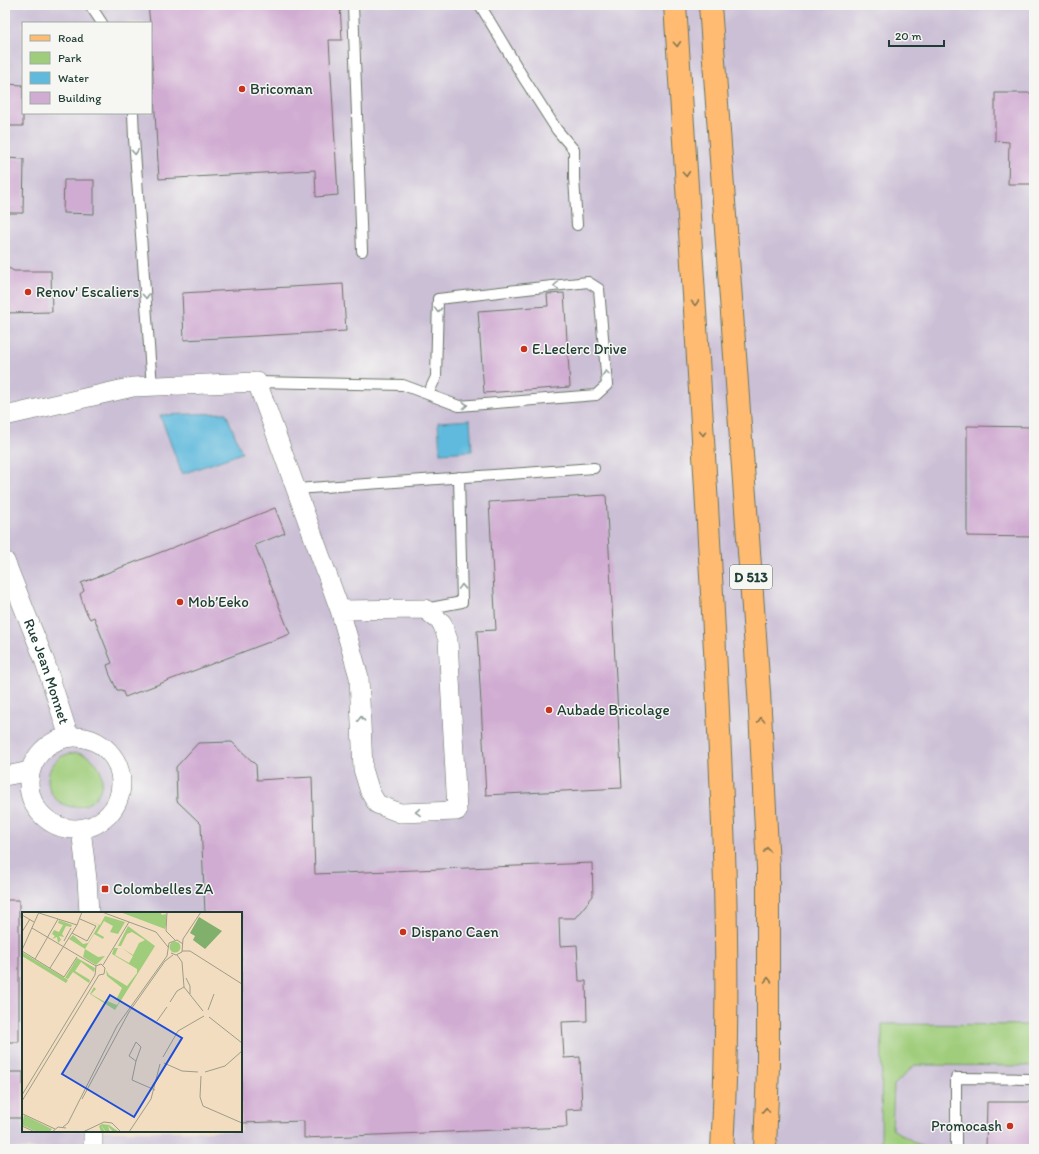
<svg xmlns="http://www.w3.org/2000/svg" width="1039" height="1154" font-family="Itim,sans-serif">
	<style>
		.industrial { fill: #cbbfd5; fill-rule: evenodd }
		.green { fill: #a0cd7b; stroke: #608558 }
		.water { fill: #60badd; stroke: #407c88 }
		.building { fill: #d0abd2 }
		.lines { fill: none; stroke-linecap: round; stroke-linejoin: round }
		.lane-casing { stroke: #697565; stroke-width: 12 }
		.street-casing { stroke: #697565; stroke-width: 20 }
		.primary-casing { stroke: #697565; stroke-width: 24 }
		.lane { stroke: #fff; stroke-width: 10 }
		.street { stroke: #fff; stroke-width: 19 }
		.primary { stroke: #ffbb71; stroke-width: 22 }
		.oneway { stroke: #84764f }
		.oneway2 { stroke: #8f9e9a }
		.poi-dot { fill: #c8321e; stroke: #f6f6f2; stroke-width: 1.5 }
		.labels { text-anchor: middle; stroke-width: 3; stroke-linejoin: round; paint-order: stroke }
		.shield { fill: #f6f6f2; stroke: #60746d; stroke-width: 1 }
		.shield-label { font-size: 14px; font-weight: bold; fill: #1f3d34 }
		.poi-label { font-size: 15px; fill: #1f3d34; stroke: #f6f6f2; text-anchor: start }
		.street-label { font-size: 15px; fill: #1f3d34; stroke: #f6f6f2 }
		.inset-road { fill: none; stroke: #9e9d88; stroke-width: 1 }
		.view { fill: #1d4ed8; fill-opacity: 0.15; stroke: #1d4ed8; stroke-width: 2 }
		.inset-edge { fill: none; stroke: #1f3d34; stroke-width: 2 }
	</style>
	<rect width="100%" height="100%" fill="#f6f6f2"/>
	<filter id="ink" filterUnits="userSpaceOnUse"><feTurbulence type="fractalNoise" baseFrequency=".025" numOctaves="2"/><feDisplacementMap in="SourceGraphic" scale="8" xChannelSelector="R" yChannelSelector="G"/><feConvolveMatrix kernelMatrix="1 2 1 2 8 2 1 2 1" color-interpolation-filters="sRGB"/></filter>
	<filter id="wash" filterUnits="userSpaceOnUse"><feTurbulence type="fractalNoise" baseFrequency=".012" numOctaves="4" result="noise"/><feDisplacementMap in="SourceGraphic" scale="16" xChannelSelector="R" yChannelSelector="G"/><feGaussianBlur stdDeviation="0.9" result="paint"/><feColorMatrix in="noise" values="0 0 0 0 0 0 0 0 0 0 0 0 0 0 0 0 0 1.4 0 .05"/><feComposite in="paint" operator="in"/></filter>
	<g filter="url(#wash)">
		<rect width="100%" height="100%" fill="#f2ddc0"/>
		<path class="industrial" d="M5,5H1034V1149H5ZM23,23H151V113H23ZM23,913H241V1131H23Z"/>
		<path class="green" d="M48 780a27 27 0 1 1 54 0a27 27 0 1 1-54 0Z
			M882,1024L1034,1025V1069H1032L1031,1066L915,1065L894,1085L892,1129L926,1149H881Z"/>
		<path class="water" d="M226,413L242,453L182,474L160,415Z
			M470,420L472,451L440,453L438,422Z"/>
		<g id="blocks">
			<path class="building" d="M148,5H340L342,40H329L338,195L316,197L315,170L159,179L151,47V23H150Z
				M6,84L23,85V126H5Z
				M995,93H1034V184H1008L1009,142L995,141Z
				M5,158L24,159L23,213H5Z
				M64,180H94V214L63,213Z
				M5,266L14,271H51L52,312L5,313Z
				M343,284L346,331L184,340L182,293Z
				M564,293L570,387L484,393L478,311L548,306L547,294Z
				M967,426L1034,427V537L967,536Z
				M606,495L622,788L486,795L477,631L496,630L489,502Z
				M275,508L285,533L255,545L290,634L125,697L122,690H117L110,675L107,665L112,663L94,617L90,619L85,610L80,594L84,591L81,583Z
				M232,742L256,765L257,780L312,777L315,874L592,863L593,896L575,918H559L560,946L577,945L579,981H586L587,1021L562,1022L564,1058L580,1057L582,1109L566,1110L567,1127L304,1138V1121L241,1123V913H205L201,824L177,801L176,767L198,743Z
				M5,900H19V1042H5Z
				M5,1072H23V1118H5Z
				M987,1102H1034V1149H986Z"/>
		</g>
	</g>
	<g filter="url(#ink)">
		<use href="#blocks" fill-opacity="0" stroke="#697565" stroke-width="1"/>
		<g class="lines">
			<g class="lane-casing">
				<path id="lane" d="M90,5L102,23
					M353,5L362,251
					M480,5L523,77L557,130L574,150V178L577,225
					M133,113L134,138L152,387
					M257,382L403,385L459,406L596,395L607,385L599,289L588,282L438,299L436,377L428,394
					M296,489L594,468
					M425,609L462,602L459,477
					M956,1149V1078L1034,1079"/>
			</g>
			<g class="street-casing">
				<g id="street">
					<path d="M5,416L133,387L257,382L340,610L425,609L442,623L448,640L457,811L400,813L377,804L370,792L363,769L359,677L340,610"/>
					<path id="s1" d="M5,561L44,659L69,737"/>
					<circle cx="75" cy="783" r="46"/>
					<path d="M5,776L30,771"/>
					<path d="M81,829L87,879L89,913"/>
					<path d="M93,1131V1149"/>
				</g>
			</g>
			<g class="primary-casing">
				<path id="primary" d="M675,5C689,214 703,422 714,631C723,804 732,977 722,1149
					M710,5L759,692L768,868V1067L765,1149"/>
			</g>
			<use href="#lane" class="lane"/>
			<use href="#street" class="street"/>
			<use href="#primary" class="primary"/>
		</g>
		<defs><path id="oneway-chevron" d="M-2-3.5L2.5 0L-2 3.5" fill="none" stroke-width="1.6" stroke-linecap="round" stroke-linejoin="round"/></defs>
		<g class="oneway">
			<use href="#oneway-chevron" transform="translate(677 44) rotate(86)"/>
			<use href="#oneway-chevron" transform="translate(686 174) rotate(86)"/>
			<use href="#oneway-chevron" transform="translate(695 303) rotate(86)"/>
			<use href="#oneway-chevron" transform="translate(703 433) rotate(86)"/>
			<use href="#oneway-chevron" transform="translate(761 720) rotate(-93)"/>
			<use href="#oneway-chevron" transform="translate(767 850) rotate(-93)"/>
			<use href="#oneway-chevron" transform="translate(768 980) rotate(-90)"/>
			<use href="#oneway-chevron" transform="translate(766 1110) rotate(-88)"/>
		</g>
		<g class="oneway2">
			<use href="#oneway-chevron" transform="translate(135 152) rotate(86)"/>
			<use href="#oneway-chevron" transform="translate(556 286) rotate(173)"/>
			<use href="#oneway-chevron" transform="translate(146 296) rotate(86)"/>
			<use href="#oneway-chevron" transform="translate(438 310) rotate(92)"/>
			<use href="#oneway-chevron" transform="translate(606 373) rotate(-95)"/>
			<use href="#oneway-chevron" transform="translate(465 405) rotate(-3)"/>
			<use href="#oneway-chevron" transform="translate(462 587) rotate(-92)"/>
			<use href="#oneway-chevron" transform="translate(361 719) rotate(-92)"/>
			<use href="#oneway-chevron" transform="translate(418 812) rotate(178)"/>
		</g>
	</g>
	<g class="poi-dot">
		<circle cx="242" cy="89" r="4"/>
		<circle cx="28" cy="292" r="4"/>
		<circle cx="524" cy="349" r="4"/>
		<circle cx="180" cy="602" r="4"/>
		<circle cx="549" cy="710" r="4"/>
		<rect x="101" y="885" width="8" height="8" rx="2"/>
		<circle cx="403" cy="932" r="4"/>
		<circle cx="1010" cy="1126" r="4"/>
	</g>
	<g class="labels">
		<rect class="shield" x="730" y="565" width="42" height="24" rx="3"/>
		<g class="shield-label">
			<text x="751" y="582">D 513</text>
		</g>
		<g class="poi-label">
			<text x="250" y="94">Bricoman</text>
			<text x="36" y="297">Renov' Escaliers</text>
			<text x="532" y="354">E.Leclerc Drive</text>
			<text x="188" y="607">Mob’Eeko</text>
			<text x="557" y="715">Aubade Bricolage</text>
			<text x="113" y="894">Colombelles ZA</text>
			<text x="411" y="937">Dispano Caen</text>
			<text x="1002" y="1131" text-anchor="end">Promocash</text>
		</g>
		<g class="street-label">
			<text dy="5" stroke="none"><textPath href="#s1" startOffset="118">Rue Jean Monnet</textPath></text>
		</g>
	</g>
	<g transform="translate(22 912)">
		<rect width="220" height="220" fill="#f2ddc0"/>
		<path d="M98,0H138L140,3L144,2V13L143,17ZM83,4L103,10L96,22L88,20L91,14L82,9L75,21L82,25L81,27L72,22L63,37L76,45L83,44L74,53L61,45L63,37L47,27L51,23L61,32L66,31L77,13L64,8L78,13ZM37,8L50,13L49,15L44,14L40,22L42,25L37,24L39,28L36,31L35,25L30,27L33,24L30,22L32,18L37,20L41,13L36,11ZM106,14L133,34L93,98L68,82L72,75L74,77L69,82L83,90L85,89L95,93L97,90L95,86L100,76L85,64L84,58L87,63L105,74L115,61V57L90,42L92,36H96L93,43L107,51L111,44L100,36L111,43L117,31L123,28L110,20L105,22L99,34H96ZM147.5 35a5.5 5.5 0 1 1 11 0a5.5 5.5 0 1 1-11 0ZM0,40L46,68L44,71L0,44ZM55,46L73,56L72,60L59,50L53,59L68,68L67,71L51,60L46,67L43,66ZM2,203L30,217L28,220H15L0,213ZM80,212L87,213L97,220H91L86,214L88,220H84L79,213L83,220H79L77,214Z" fill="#a0cd7b"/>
		<path d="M177,5L200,19L183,37L171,28L173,24L168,21Z" fill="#80b06b"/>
		<path class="inset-road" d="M80,0L134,20L146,35M145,0L144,19L153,28M17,1L55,13M0,3L12,10M10,16L74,54M0,20L8,7M50,21L65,29L74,14L58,7M42,29L49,16M0,38L17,0M0,39L42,65L55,45M160,39H168L220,72M149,41L154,43L160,40L161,27L179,0M155,43L160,50L162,75L181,99M13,47L36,7M81,53L107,10M74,54L79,52L83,56L82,62L77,63M28,56L55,13L60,0M164,66L168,74V82M148,90L155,79L162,75M186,98L192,82M187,105L220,131M135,109L145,95M141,145L156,119L182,104M114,149L119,135L114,130L107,144L114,149L110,168L133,178M142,151L160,159L176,160M183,160L203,154L220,139M179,164L178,185L181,194L220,211M0,183L73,63L74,54M60,187L107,100L143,49L151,43M0,189L77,63M1,202L33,217M0,214L13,220M41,215L46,211L95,114L145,44L147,31L155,28L161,32M30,220L36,215L44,216M61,220L82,210L90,211L99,220M107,220L129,187L138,152"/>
		<path class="view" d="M88,83L160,126L112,205L40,162Z"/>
		<rect width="220" height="220" class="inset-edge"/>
	</g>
	<rect width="1039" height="1154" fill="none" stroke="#f6f6f2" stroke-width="20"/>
	<rect x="22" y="22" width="130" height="92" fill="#f6f6f2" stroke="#a0aca6"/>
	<rect x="30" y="35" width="20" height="6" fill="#ffbb71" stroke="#a0aca6"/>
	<text x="58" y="42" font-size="12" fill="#1f3d34">Road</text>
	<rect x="30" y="52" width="20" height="12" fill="#a0cd7b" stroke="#a0aca6"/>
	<text x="58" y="62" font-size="12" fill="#1f3d34">Park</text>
	<rect x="30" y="72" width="20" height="12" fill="#60badd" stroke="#a0aca6"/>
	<text x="58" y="82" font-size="12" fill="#1f3d34">Water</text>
	<rect x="30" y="92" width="20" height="12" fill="#d0abd2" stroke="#a0aca6"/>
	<text x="58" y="102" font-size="12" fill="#1f3d34">Building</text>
	<path d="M889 40v6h55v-6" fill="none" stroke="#1f3d34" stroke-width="2"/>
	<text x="895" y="40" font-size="12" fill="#1f3d34" stroke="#f6f6f2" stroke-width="3" paint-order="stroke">20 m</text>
</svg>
